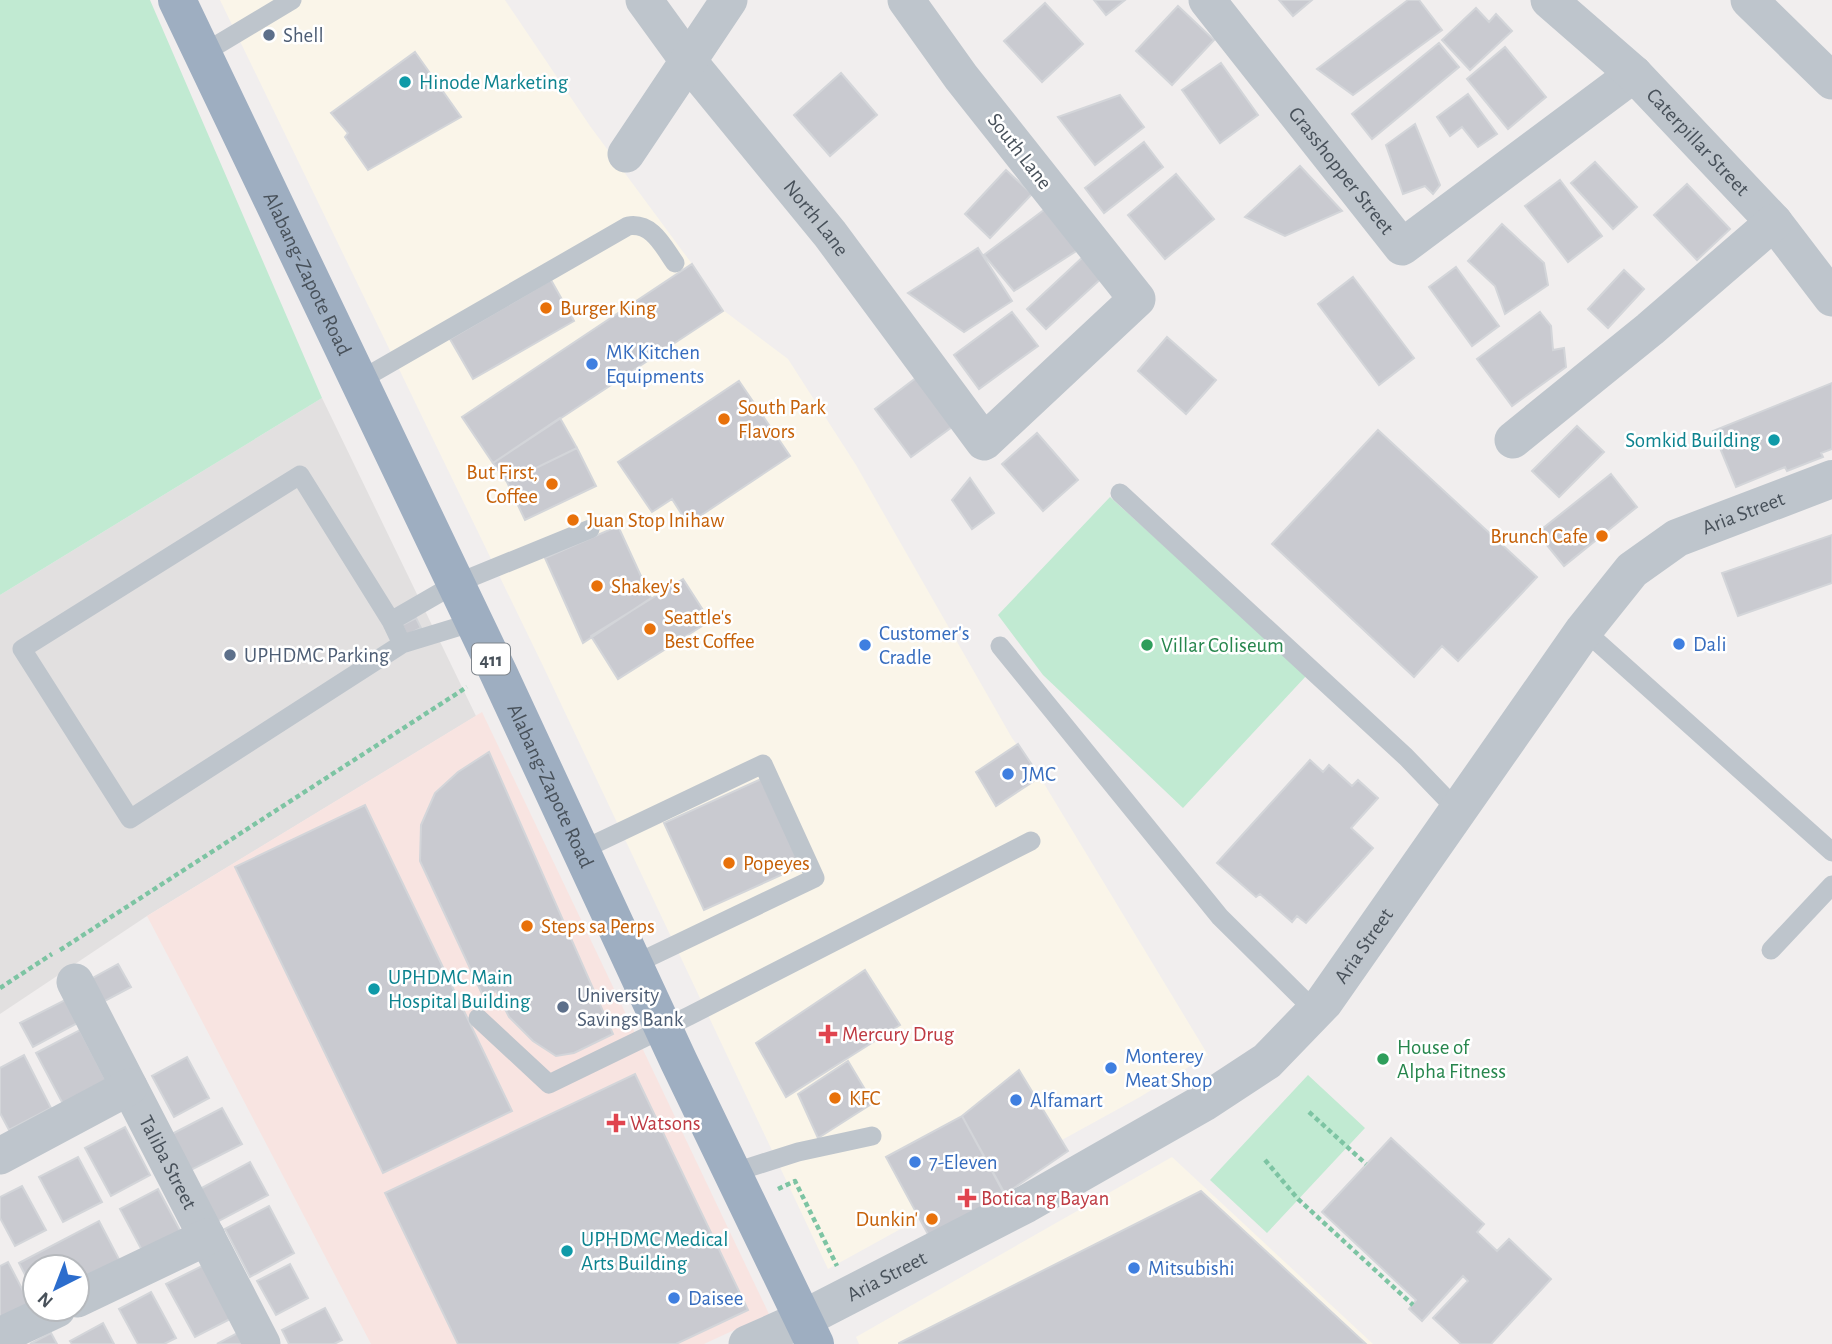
<svg xmlns="http://www.w3.org/2000/svg" width="1832" height="1344" font-family="'Alegreya Sans',sans-serif">
	<style>
		.commercial { fill: #faf5e9 }
		.education { fill: #e2e0e0 }
		.medical { fill: #f8e4e1 }
		.green { fill: #c1ead2 }
		.building { fill: #c9cad0; stroke: #d3d5d9; stroke-width: 2 }
		.lines { fill: none; stroke-linecap: round; stroke-linejoin: round }
		.path { stroke: #7dc4a3; stroke-width: 4.5; stroke-dasharray: 5 3.5; stroke-linecap: butt }
		.service { stroke: #bec5cc; stroke-width: 19 }
		.minor { stroke: #bec5cc; stroke-width: 37 }
		.tertiary { stroke: #bec5cc; stroke-width: 38 }
		.trunk { stroke: #9eaec1; stroke-width: 38 }
		.service-dot { fill: #5c6f8a; stroke: #fff; stroke-width: 2.5 }
		.culture-dot { fill: #0f9aa8; stroke: #fff; stroke-width: 2.5 }
		.food-dot { fill: #e8710a; stroke: #fff; stroke-width: 2.5 }
		.shop-dot { fill: #3f7fe0; stroke: #fff; stroke-width: 2.5 }
		.leisure-dot { fill: #2e9e5b; stroke: #fff; stroke-width: 2.5 }
		.health-dot { fill: #e0444e; stroke: #fff; stroke-width: 2.5 }
		.labels { text-anchor: middle; stroke-width: 5; stroke-linejoin: round; paint-order: stroke }
		.shield { fill: #fff; stroke: #7f858c; stroke-width: 2 }
		.shield-label { font-size: 19px; font-weight: bold; fill: #48515a }
		.service-label { font-size: 21px; fill: #4e5e75; stroke: #fff; text-anchor: start }
		.culture-label { font-size: 21px; fill: #0d838f; stroke: #fff; text-anchor: start }
		.street-label { font-size: 21px; fill: #48515a; stroke: #fff }
		.food-label { font-size: 21px; fill: #c56008; stroke: #fff; text-anchor: start }
		.shop-label { font-size: 21px; fill: #366cbe; stroke: #fff; text-anchor: start }
		.leisure-label { font-size: 21px; fill: #27864d; stroke: #fff; text-anchor: start }
		.health-label { font-size: 21px; fill: #be3a42; stroke: #fff; text-anchor: start }
	</style>
	<rect width="100%" height="100%" fill="#f1eeee"/>
	<path class="commercial" d="M220,0H505L590,126L692,264L723,310L788,359L856,465L1012,738L1040,777L1208,1055L1140,1097L828,1269L544,668Z
		M1172,1157L1373,1344H859L856,1337Z"/>
	<path class="education" d="M322,398L476,716L147,916L0,1014V595Z"/>
	<path class="medical" d="M482,712L769,1314L704,1344H371L147,916Z"/>
	<path class="green" d="M0,0H150L322,398L0,595Z
		M1110,497L1307,675L1183,808L1043,675L998,615Z
		M1308,1075L1365,1128L1267,1233L1210,1180Z"/>
	<path class="building" d="M1094,0H1125L1106,15Z
		M1279,0H1312L1293,16Z
		M1408,0H1419L1442,30L1353,95L1317,69Z
		M1045,3L1083,44L1042,82L1004,41Z
		M1178,6L1214,40L1172,85L1136,51Z
		M1476,8L1489,22L1496,14L1512,31L1470,70L1442,40Z
		M1439,43L1459,67L1372,139L1352,114Z
		M1505,47L1546,97L1508,129L1467,79Z
		M415,52L461,117L368,170L345,137L348,133L331,113Z
		M1221,63L1258,115L1220,143L1182,90Z
		M841,73L877,115L830,156L794,115Z
		M1468,94L1497,134L1478,147L1462,127L1450,136L1437,117Z
		M1120,95L1144,127L1095,165L1058,117Z
		M1415,124L1440,185L1433,194L1425,186L1403,194L1386,145Z
		M1144,142L1163,167L1104,213L1085,188Z
		M1595,162L1637,207L1613,229L1571,183Z
		M1300,166L1342,211L1285,236L1245,217Z
		M1006,170L1032,194L990,238L965,214Z
		M1176,174L1214,219L1165,259L1128,215Z
		M1560,180L1602,236L1568,262L1525,206Z
		M1687,184L1730,229L1697,260L1654,215Z
		M1048,207L1081,248L1014,291L984,255Z
		M1502,224L1544,263L1548,285L1505,314L1495,286L1468,261Z
		M978,248L1012,301L964,332L908,293Z
		M1085,255L1104,276L1046,329L1027,309Z
		M692,264L723,311L493,463L462,417Z
		M1456,267L1499,326L1472,346L1429,287Z
		M1624,270L1644,289L1608,328L1588,309Z
		M1353,277L1414,358L1379,385L1318,304Z
		M551,280L574,321L473,379L450,339Z
		M1012,312L1038,346L979,389L954,355Z
		M1540,312L1551,326L1553,350L1564,348L1566,367L1512,406L1477,359Z
		M1167,337L1216,380L1186,414L1138,371Z
		M916,378L952,427L911,457L875,409Z
		M739,381L790,456L688,524L672,499L652,512L618,462Z
		M1832,383V449L1821,453L1823,457L1787,471L1785,467L1736,487L1713,431Z
		M560,418L577,448L507,482L493,463Z
		M1577,426L1604,452L1559,497L1532,471Z
		M1378,430L1537,577L1458,661L1442,646L1414,677L1272,544Z
		M1037,433L1078,480L1043,511L1002,464Z
		M577,448L596,486L525,520L507,482Z
		M1611,474L1637,507L1564,566L1537,533Z
		M970,478L994,513L972,529L952,500Z
		M618,526L651,598L583,643L545,558Z
		M1832,535V583L1738,616L1722,573Z
		M683,579L710,621L618,679L591,636Z
		M416,618L421,628L407,635L402,625Z
		M1018,744L1040,777L996,806L976,772Z
		M489,752L613,1034L574,1053L556,1056L533,1041L509,1017L496,991L483,996L420,861L421,825L435,793L458,772Z
		M1310,760L1323,772L1329,765L1352,786L1358,780L1378,798L1351,828L1373,848L1306,923L1297,916L1292,922L1260,894L1256,897L1217,863Z
		M761,779L801,866L704,910L664,823Z
		M365,805L512,1111L383,1173L235,867Z
		M118,964L131,987L103,1002L91,979Z
		M865,970L900,1025L786,1097L756,1043Z
		M71,997L83,1020L33,1047L20,1023Z
		M80,1030L106,1080L63,1104L36,1053Z
		M24,1055L51,1108L9,1130L0,1113V1068Z
		M187,1057L209,1098L174,1117L152,1076Z
		M848,1061L873,1103L818,1138L798,1094Z
		M1019,1070L1068,1151L1005,1194L962,1116Z
		M635,1074L748,1310L676,1344H458L385,1193Z
		M222,1108L242,1144L189,1171L170,1135Z
		M962,1116L1006,1197L930,1238L886,1157Z
		M125,1127L150,1175L111,1196L85,1148Z
		M1391,1138L1484,1224L1477,1232L1497,1251L1509,1239L1551,1279L1491,1344H1461L1433,1318L1468,1281L1463,1276L1422,1321L1409,1309L1416,1300L1322,1212Z
		M78,1157L102,1202L63,1222L39,1177Z
		M250,1162L268,1195L215,1223L198,1190Z
		M22,1186L46,1230L15,1246L0,1218V1197Z
		M158,1189L183,1236L145,1256L120,1209Z
		M1201,1191L1366,1344H899V1343Z
		M269,1206L294,1253L250,1277L225,1229Z
		M99,1221L122,1265L77,1289V1267H35V1294L19,1263Z
		M8,1262L31,1306L0,1322V1266Z
		M208,1263L236,1316L195,1337L166,1284Z
		M290,1264L308,1298L276,1315L257,1281Z
		M151,1292L176,1338L164,1344H138L119,1309Z
		M325,1308L342,1340L334,1344H289L282,1330Z
		M103,1323L114,1344H72L70,1341Z
		M243,1330L250,1344H217Z
		M51,1333L57,1344H30Z"/>
	<g class="lines">
		<path class="path" d="M60,950L467,687
			M0,988L52,954
			M1309,1112L1366,1164
			M1265,1160L1298,1199L1413,1305
			M778,1189L795,1181L837,1266"/>
		<path class="service" d="M202,54L292,0
			M357,382L628,226C652,222 663,246 675,263
			M1120,493L1406,757L1458,811
			M391,621L455,584L590,529
			M1584,630L1832,852
			M402,644L391,621L300,475L22,649L130,819L402,644L474,622
			M1000,646L1220,917L1315,1011
			M582,850L763,764L815,878L635,964
			M1771,950L1832,885
			M478,1018L549,1084L689,1016L1031,841
			M732,1173L798,1152L872,1136"/>
		<g class="minor">
			<path id="s1" d="M644,0L689,62L830,234L984,442L1137,299L961,77L906,0"/>
			<path id="s2" d="M1207,0L1402,247L1634,74"/>
			<path id="s3" d="M1549,0L1634,74L1774,222L1832,298"/>
			<path d="M1749,0L1832,81"/>
			<path d="M626,154L729,0"/>
			<path d="M1513,440L1650,329L1774,222"/>
			<path id="s4" d="M75,982L262,1344"/>
			<path d="M0,1156L129,1087"/>
			<path d="M77,1299L207,1237"/>
			<path d="M0,1336L57,1309"/>
			<path d="M747,1344L803,1319"/>
		</g>
		<path class="tertiary" id="s5" d="M803,1319L1026,1204L1203,1103L1267,1061L1324,1002L1584,630L1632,570L1677,538L1832,479"/>
		<path class="trunk" id="s6" d="M177,0L498,672L679,1062L815,1344"/>
	</g>
	<g class="service-dot">
		<circle cx="269" cy="35" r="7"/>
		<circle cx="230" cy="655" r="7"/>
		<circle cx="563" cy="1007" r="7"/>
	</g>
	<g class="culture-dot">
		<circle cx="405" cy="82" r="7"/>
		<circle cx="1774" cy="440" r="7"/>
		<circle cx="374" cy="989" r="7"/>
		<circle cx="567" cy="1251" r="7"/>
	</g>
	<g class="food-dot">
		<circle cx="546" cy="308" r="7"/>
		<circle cx="724" cy="419" r="7"/>
		<circle cx="552" cy="484" r="7"/>
		<circle cx="573" cy="520" r="7"/>
		<circle cx="1602" cy="536" r="7"/>
		<circle cx="597" cy="586" r="7"/>
		<circle cx="650" cy="629" r="7"/>
		<circle cx="729" cy="863" r="7"/>
		<circle cx="527" cy="926" r="7"/>
		<circle cx="835" cy="1098" r="7"/>
		<circle cx="932" cy="1219" r="7"/>
	</g>
	<g class="shop-dot">
		<circle cx="592" cy="364" r="7"/>
		<circle cx="1679" cy="644" r="7"/>
		<circle cx="865" cy="645" r="7"/>
		<circle cx="1008" cy="774" r="7"/>
		<circle cx="1111" cy="1068" r="7"/>
		<circle cx="1016" cy="1100" r="7"/>
		<circle cx="915" cy="1162" r="7"/>
		<circle cx="1134" cy="1268" r="7"/>
		<circle cx="674" cy="1298" r="7"/>
	</g>
	<g class="leisure-dot">
		<circle cx="1147" cy="645" r="7"/>
		<circle cx="1383" cy="1059" r="7"/>
	</g>
	<g class="health-dot">
		<path d="M824.5 1023.5h7v7h7v7h-7v7h-7v-7h-7v-7h7z"/>
		<path d="M612.5 1112.5h7v7h7v7h-7v7h-7v-7h-7v-7h7z"/>
		<path d="M963.5 1187.5h7v7h7v7h-7v7h-7v-7h-7v-7h7z"/>
	</g>
	<g class="labels">
		<rect class="shield" x="472" y="643.5" width="38" height="31" rx="5"/>
		<g class="shield-label">
			<text x="491" y="666">411</text>
		</g>
		<g class="service-label">
			<text x="283" y="42">Shell</text>
			<text x="244" y="662">UPHDMC Parking</text>
			<text x="577" y="1002">University<tspan x="577" dy="24">Savings Bank</tspan></text>
		</g>
		<g class="culture-label">
			<text x="419" y="89">Hinode Marketing</text>
			<text x="1760" y="447" text-anchor="end">Somkid Building</text>
			<text x="388" y="984">UPHDMC Main<tspan x="388" dy="24">Hospital Building</tspan></text>
			<text x="581" y="1246">UPHDMC Medical<tspan x="581" dy="24">Arts Building</tspan></text>
		</g>
		<g class="street-label">
			<text dy="7" stroke="none"><textPath href="#s3" startOffset="206">Caterpillar Street</textPath></text>
			<text transform="translate(1020 151) rotate(52)" y="7">South Lane</text>
			<text dy="7" stroke="none"><textPath href="#s2" startOffset="217">Grasshopper Street</textPath></text>
			<text dy="7" stroke="none"><textPath href="#s1" startOffset="278">North Lane</textPath></text>
			<text dy="7" stroke="none"><textPath href="#s6" startOffset="303">Alabang-Zapote Road</textPath></text>
			<text dy="7" stroke="none"><textPath href="#s5" startOffset="1270">Aria Street</textPath></text>
			<text dy="7" stroke="none"><textPath href="#s6" startOffset="870">Alabang-Zapote Road</textPath></text>
			<text dy="7" stroke="none"><textPath href="#s5" startOffset="682">Aria Street</textPath></text>
			<text dy="7" stroke="none"><textPath href="#s4" startOffset="203">Taliba Street</textPath></text>
			<text dy="7" stroke="none"><textPath href="#s5" startOffset="94">Aria Street</textPath></text>
		</g>
		<g class="food-label">
			<text x="560" y="315">Burger King</text>
			<text x="738" y="414">South Park<tspan x="738" dy="24">Flavors</tspan></text>
			<text x="538" y="479" text-anchor="end">But First,<tspan x="538" dy="24">Coffee</tspan></text>
			<text x="587" y="527">Juan Stop Inihaw</text>
			<text x="1588" y="543" text-anchor="end">Brunch Cafe</text>
			<text x="611" y="593">Shakey's</text>
			<text x="664" y="624">Seattle's<tspan x="664" dy="24">Best Coffee</tspan></text>
			<text x="743" y="870">Popeyes</text>
			<text x="541" y="933">Steps sa Perps</text>
			<text x="849" y="1105">KFC</text>
			<text x="918" y="1226" text-anchor="end">Dunkin'</text>
		</g>
		<g class="shop-label">
			<text x="606" y="359">MK Kitchen<tspan x="606" dy="24">Equipments</tspan></text>
			<text x="879" y="640">Customer's<tspan x="879" dy="24">Cradle</tspan></text>
			<text x="1693" y="651">Dali</text>
			<text x="1022" y="781">JMC</text>
			<text x="1125" y="1063">Monterey<tspan x="1125" dy="24">Meat Shop</tspan></text>
			<text x="1030" y="1107">Alfamart</text>
			<text x="929" y="1169">7-Eleven</text>
			<text x="1148" y="1275">Mitsubishi</text>
			<text x="688" y="1305">Daisee</text>
		</g>
		<g class="leisure-label">
			<text x="1161" y="652">Villar Coliseum</text>
			<text x="1397" y="1054">House of<tspan x="1397" dy="24">Alpha Fitness</tspan></text>
		</g>
		<g class="health-label">
			<text x="842" y="1041">Mercury Drug</text>
			<text x="630" y="1130">Watsons</text>
			<text x="981" y="1205">Botica ng Bayan</text>
		</g>
	</g>
	<g transform="translate(56 1288) rotate(222)"><circle r="33" fill="#ffffff" stroke="#b6b9bd" stroke-width="2"/>
	<path d="M0-5L12 26L0 18L-12 26Z" fill="#2c6dcd"/>
	<text y="-10" font-size="19" font-weight="bold" text-anchor="middle" fill="#48515a">N</text>
	</g>
</svg>
